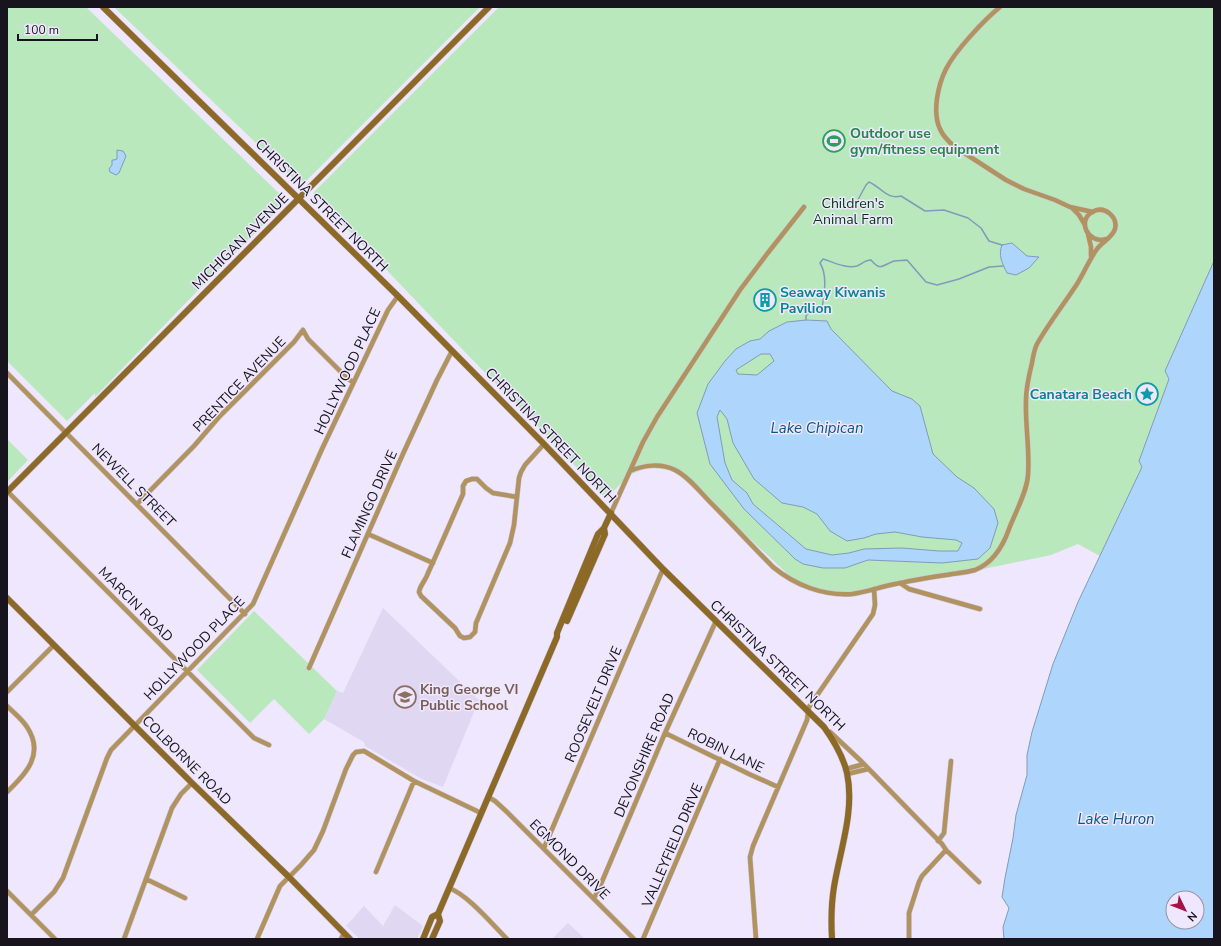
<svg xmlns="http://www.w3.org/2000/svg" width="1221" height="946" font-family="'Nunito Sans',sans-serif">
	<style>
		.built { fill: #e0d7f2 }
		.green { fill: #b9e8bd }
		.water { fill: #aed5fb; stroke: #819bb9; fill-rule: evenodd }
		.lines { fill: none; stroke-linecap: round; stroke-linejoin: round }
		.stream { stroke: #819bb9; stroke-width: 1.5 }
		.street-casing { stroke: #ccc5da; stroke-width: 5.5 }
		.secondary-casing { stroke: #ccc5da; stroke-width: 7 }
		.street { stroke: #b1935f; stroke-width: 4.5 }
		.secondary { stroke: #8c6926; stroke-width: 6 }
		.labels { text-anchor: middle; stroke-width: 3; stroke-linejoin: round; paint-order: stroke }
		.leisure-label { font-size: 14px; font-weight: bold; fill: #27864d; stroke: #eee7fe; text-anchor: start }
		.park-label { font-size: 14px; fill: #013710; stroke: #eee7fe }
		.street-label { font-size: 14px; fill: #18141e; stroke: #eee7fe }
		.culture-label { font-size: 14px; font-weight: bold; fill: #0d838f; stroke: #eee7fe; text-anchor: start }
		.education-label { font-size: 14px; font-weight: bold; fill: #785e54; stroke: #eee7fe; text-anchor: start }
		.water-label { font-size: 15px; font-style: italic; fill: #09558e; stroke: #eee7fe }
	</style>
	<rect width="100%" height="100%" fill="#eee7fe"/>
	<path class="built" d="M383,608L479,700L443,787L422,779L365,746L364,742L324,719L337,691L343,693Z
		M395,905L423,926L417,939H360L346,926L364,906L383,926Z
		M568,923L585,939H552Z"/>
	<path class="green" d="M7,7H86L287,201L205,283L95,397V393L67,421L7,361Z
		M114,7H480L301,186Z
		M499,7H1214V261L1165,371L1169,379L1139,461L1142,467L1100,556L1078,544L1051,555L983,569L852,593L823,591L793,579L690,483L674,471L649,467L629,475L606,499L549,438L464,351L313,193Z
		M7,439L28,460L7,482Z
		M254,611L337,691L324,719L309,734L274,699L250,723L197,670Z"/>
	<path class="water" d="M117,150L123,151L126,156L119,173L116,175L110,172L109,169L112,165V160H114L117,159Z
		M1012,243L1027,256L1039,257L1029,268L1016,275L1007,273C1002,263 998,255 1002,245Z
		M1214,261V939H1004L1003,927L1009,908L1002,897L1005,878L1013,838L1016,815L1027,775V755L1032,732L1053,664L1078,602L1142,467L1139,461L1169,379L1165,371ZM1173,898H1197V922H1173Z
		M806,320L827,321L831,329L892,391L912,399L920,406L933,454L957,477L974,488L994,509L998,523L990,548L978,559L942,563L868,560L845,568H823L803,564L795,559L744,509L710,464L697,413L708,384L725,361L736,349L750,341L760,339L769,331L787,322ZM761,354H770L774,361L757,375L738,374L736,370ZM720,410L727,419L733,443L754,479L782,503L803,507L817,514L830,531L847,541L864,538L876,534L895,532L922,537L956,540L962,543L958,551H939L902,548L864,549L849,553L832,555L806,549L753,504L747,493L732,480L725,463L717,417Z"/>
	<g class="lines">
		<path class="stream" d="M854,207L866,185L869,182C881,187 887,200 901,196L925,211L944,210L968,218L981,228L989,241L1002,245
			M806,320V316L809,312L822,309C824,294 828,276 820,263L823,259C833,262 846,269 857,266C862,264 865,260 871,260C881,272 882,265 894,261C898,260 903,261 907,260L926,282L937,285L959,279L989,267L1003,266"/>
		<g class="street-casing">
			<path id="street" d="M1000,7C984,20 955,51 946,69C938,85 932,112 940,129C943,136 949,142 955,147L1006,180L1024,189L1055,200L1070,207L1093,212
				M1073,209L1079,215L1085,225
				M1088,234L1091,247V256
				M7,373L245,614
				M630,471C644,465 661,463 675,470C689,477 700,492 711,503C732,524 752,546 773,567C795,585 823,596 852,594C866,592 880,587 895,584C913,580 933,577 952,574C959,573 968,572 975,570C993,563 1003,546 1009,529C1015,513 1027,492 1028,475C1030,450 1025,425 1026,400C1026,388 1029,375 1032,363C1033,357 1034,350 1037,344C1049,323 1064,304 1077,284C1084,273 1089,260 1097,249C1102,242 1112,238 1115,229C1118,217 1105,206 1094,211C1076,219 1087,245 1107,239
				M7,491L254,738L269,745
				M517,497L493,493L486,488L477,479H472L466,481L463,486V494C451,521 440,547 428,573C426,580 420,585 419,592L421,596L455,628L460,636L464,638L470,637L475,632L476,623L510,543L514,525L519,478L521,472L525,465L544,444
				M137,504L194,446L219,417L294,342L303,330L308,339L348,379L353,382
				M611,513L643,442L657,417L740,290L767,254L804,207
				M368,534L433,563
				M900,583L909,589L980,609
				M309,668L402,456L437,380L452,351
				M7,692L54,645
				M7,706C14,713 22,719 27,727C45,754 26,774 7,792
				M830,732L861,761L942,844L946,850L979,882
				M665,733L749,774L778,787
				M846,769L864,764
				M847,774L868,769
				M488,797L495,801L507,812L634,939
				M938,841L944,833L951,761
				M544,848L663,569
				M376,872L414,781
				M146,879L185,898
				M449,888C468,895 492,924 507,939
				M7,891L55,939
				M594,898L598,891L665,733L716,621
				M31,915L54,892L63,878L107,758L111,750L253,604L322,449L388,310L398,296
				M124,939L172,808L181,794L192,783
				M257,939L280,886L301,865L314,850L323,831L346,769L353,755L356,752L364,751L414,781L481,813
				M341,939L344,933
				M643,939L720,759
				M756,939L750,857L753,846L807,720L809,707L873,614L875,605L874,589
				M909,939V913L919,882L922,876L946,850"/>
		</g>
		<g class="secondary-casing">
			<path id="secondary" d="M103,7L398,296L544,444L663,569L824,727C834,741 843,756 847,773C855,811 840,850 834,887C831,905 831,921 832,939
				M7,492L489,7
				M7,598L192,783L288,876L350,939
				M567,621L605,534L604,528
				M438,914L557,637V633L598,534L604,528L611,513
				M423,939L432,917L438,914
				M432,939L440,921L438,914"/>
		</g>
		<use href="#street" class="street"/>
		<use href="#secondary" class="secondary"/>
	</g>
	<defs>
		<g id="stadium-ring" transform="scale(1.15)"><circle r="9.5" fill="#eee7fe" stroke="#2e9e5b" stroke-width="1.5"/><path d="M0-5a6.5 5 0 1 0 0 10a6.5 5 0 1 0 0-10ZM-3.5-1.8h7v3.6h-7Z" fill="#2e9e5b"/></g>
		<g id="building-ring" transform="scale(1.15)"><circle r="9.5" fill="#eee7fe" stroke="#0f9aa8" stroke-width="1.5"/><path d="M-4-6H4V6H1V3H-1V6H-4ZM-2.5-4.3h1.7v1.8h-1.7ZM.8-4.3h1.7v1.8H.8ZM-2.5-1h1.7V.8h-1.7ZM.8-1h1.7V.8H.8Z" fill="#0f9aa8"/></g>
		<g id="sight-ring" transform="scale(1.15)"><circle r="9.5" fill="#eee7fe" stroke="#0f9aa8" stroke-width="1.5"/><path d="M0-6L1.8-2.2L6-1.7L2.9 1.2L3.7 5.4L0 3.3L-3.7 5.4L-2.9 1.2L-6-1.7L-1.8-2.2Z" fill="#0f9aa8"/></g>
		<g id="school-ring" transform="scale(1.15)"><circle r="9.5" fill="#eee7fe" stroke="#8d6e63" stroke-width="1.5"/><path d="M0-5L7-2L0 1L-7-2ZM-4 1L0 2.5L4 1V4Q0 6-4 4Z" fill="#8d6e63"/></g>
	</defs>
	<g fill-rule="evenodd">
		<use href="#stadium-ring" x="834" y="141"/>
		<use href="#building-ring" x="765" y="300"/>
		<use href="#sight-ring" x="1147" y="394"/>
		<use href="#school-ring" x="405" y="697"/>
	</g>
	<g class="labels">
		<g class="leisure-label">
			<text x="850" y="138">Outdoor use<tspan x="850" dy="16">gym/fitness equipment</tspan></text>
		</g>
		<g class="park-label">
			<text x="853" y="208">Children's<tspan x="853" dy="16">Animal Farm</tspan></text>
		</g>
		<g class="street-label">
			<text transform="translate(322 205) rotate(45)" y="5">CHRISTINA STREET NORTH</text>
			<text transform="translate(240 241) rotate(-45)" y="5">MICHIGAN AVENUE</text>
			<text transform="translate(347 371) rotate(-65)" y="5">HOLLYWOOD PLACE</text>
			<text transform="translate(239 384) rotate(-46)" y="5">PRENTICE AVENUE</text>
			<text transform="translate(551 435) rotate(46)" y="5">CHRISTINA STREET NORTH</text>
			<text transform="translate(134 485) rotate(45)" y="5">NEWELL STREET</text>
			<text transform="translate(369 504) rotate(-66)" y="5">FLAMINGO DRIVE</text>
			<text transform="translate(136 604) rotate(45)" y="5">MARCIN ROAD</text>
			<text transform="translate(194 648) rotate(-46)" y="5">HOLLYWOOD PLACE</text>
			<text transform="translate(778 665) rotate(44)" y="5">CHRISTINA STREET NORTH</text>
			<text transform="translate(593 704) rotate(-67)" y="5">ROOSEVELT DRIVE</text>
			<text transform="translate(726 750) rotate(26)" y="5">ROBIN LANE</text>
			<text transform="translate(644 755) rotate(-67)" y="5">DEVONSHIRE ROAD</text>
			<text transform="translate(187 760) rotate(45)" y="5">COLBORNE ROAD</text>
			<text transform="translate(672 845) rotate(-67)" y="5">VALLEYFIELD DRIVE</text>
			<text transform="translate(570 859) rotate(45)" y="5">EGMOND DRIVE</text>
		</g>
		<g class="culture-label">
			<text x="780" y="297">Seaway Kiwanis<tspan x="780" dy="16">Pavilion</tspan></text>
			<text x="1132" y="399" text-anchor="end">Canatara Beach</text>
		</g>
		<g class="education-label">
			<text x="420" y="694">King George VI<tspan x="420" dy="16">Public School</tspan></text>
		</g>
		<g class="water-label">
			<text x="817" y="433">Lake Chipican</text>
			<text x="1116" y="824">Lake Huron</text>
		</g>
	</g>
	<rect width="1221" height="946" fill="none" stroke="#18141e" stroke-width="16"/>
	<g transform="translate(1185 910) rotate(133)"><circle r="19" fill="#eee7fe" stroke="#9893a4"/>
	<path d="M0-3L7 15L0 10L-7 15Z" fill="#a71144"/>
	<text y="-6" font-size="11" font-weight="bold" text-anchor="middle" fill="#18141e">N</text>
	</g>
	<path d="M18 34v6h79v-6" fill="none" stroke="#18141e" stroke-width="2"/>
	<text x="24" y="34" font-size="12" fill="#18141e" stroke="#eee7fe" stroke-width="3" paint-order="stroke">100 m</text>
</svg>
